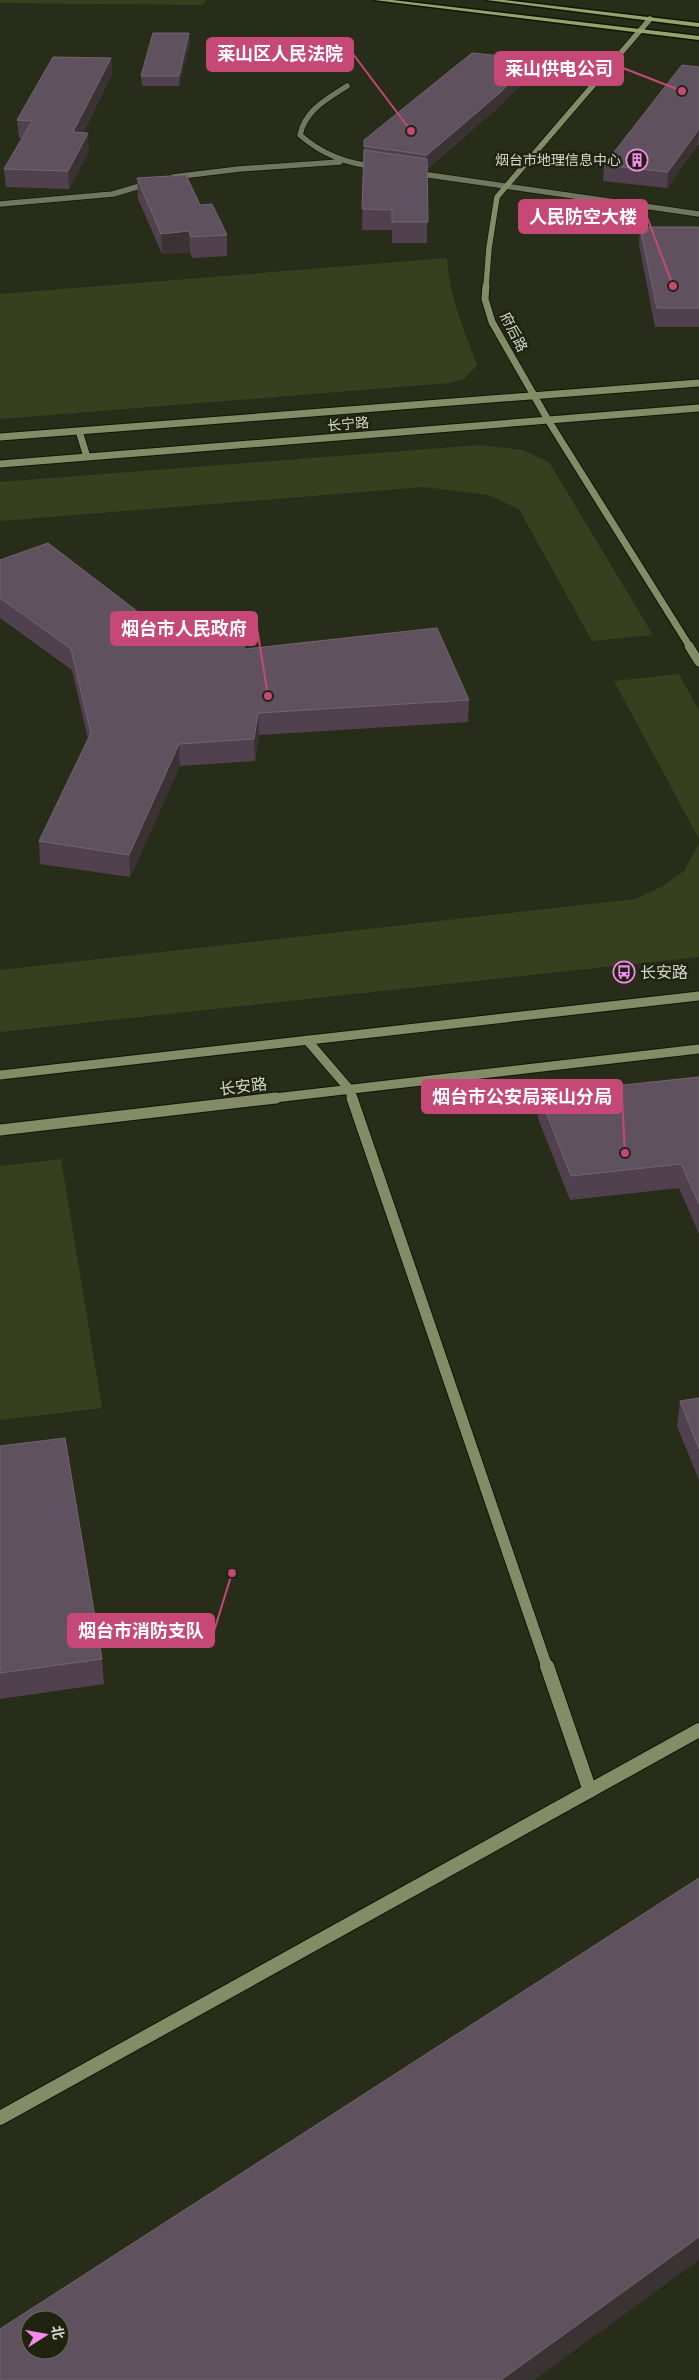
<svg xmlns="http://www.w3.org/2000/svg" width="699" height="2380" font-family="'IBM Plex Serif','Noto Sans SC',serif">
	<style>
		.green { fill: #383f1f }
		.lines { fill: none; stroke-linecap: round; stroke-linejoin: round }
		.street-casing { stroke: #111504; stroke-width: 7 }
		.secondary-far4-casing { stroke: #111504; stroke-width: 7 }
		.secondary-far3-casing { stroke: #111504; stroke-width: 9 }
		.secondary-far2-casing { stroke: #111504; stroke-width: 11 }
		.secondary-far1-casing { stroke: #111504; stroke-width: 13 }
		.secondary-casing { stroke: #111504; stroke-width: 16 }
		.primary-casing { stroke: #111504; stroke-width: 3 }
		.street { stroke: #70765f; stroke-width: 5.5 }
		.secondary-far4 { stroke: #838c66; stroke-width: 5.5 }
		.secondary-far3 { stroke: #838c66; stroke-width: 7 }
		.secondary-far2 { stroke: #838c66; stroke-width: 9 }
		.secondary-far1 { stroke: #838c66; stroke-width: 11 }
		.secondary { stroke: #838c66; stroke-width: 14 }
		.primary { fill: #96a36d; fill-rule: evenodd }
		.wall { fill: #51414f }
		.shaded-wall { fill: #3b3234 }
		.building { fill: #5f515d; stroke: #71666e; fill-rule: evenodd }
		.labels { text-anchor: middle; stroke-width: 5; stroke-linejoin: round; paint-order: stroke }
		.far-poi-label { font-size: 14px; fill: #d4d7cb; stroke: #1f2310; text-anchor: end }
		.far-street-label { font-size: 14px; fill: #d4d7cb; stroke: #1f2310 }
		.poi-label { font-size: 16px; fill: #d4d7cb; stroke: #1f2310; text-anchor: start }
		.street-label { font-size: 16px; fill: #d4d7cb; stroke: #1f2310 }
		.leader { fill: none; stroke: #c64877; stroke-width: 2 }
		.callout-dot { fill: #c64877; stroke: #1f2310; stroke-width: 2 }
		.callout { fill: #c64877; stroke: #c64877; stroke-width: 2 }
		.callout-label { font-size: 18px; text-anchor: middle; font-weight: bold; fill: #fff }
	</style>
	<rect width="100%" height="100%" fill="#282d19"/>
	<path class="green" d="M0,0H206L203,5L0,3Z
		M447,258C449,295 464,330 477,365L464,379L449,383L0,419V294Z
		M481,445L522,450L549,462L653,635L592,641L519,509L488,495L424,487L0,521V482Z
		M679,674L699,711V839L614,681Z
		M699,843V957L0,1032V970L636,899L663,886L684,871Z
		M61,1159L102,1408L0,1420V1166Z"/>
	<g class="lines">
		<g class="street-casing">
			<path id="street" d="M347,86C327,99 305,110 300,135C323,155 346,163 376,167
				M415,173L699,214
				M173,177L239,169L340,162
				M0,204L113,194L150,183"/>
		</g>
		<g class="secondary-far4-casing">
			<path id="secondary-far4" d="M486,287L489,248L497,197L650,19"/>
		</g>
		<g class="secondary-far3-casing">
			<path id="secondary-far3" d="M486,286L485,299L492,322L548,420L690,647
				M79,431L87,457
				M0,437L699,383
				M0,464L699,408"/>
		</g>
		<g class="secondary-far2-casing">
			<path id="secondary-far2" d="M689,646L699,662
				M307,1040L349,1089L353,1099
				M0,1075L699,996
				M266,1099L699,1049"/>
		</g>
		<g class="secondary-far1-casing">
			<path id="secondary-far1" d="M352,1098L547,1667
				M0,1130L276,1098"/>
		</g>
		<g class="secondary-casing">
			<path id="secondary" d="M547,1666L590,1791
				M0,2118L699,1730"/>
		</g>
		<g class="primary-casing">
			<path id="primary" d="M374,0H392L699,36V40Z
				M486,0H504L699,23V27Z"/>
		</g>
		<use href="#street" class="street"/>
		<use href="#secondary-far4" class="secondary-far4"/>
		<use href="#secondary-far3" class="secondary-far3"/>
		<use href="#secondary-far2" class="secondary-far2"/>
		<use href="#secondary-far1" class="secondary-far1"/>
		<use href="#secondary" class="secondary"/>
		<use href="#primary" class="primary"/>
	</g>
	<path class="wall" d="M190,43L179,86H142L141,76Z
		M111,58L112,74L83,133L89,151L69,189L6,187L4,169L22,138H19L17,120Z
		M532,59V73L501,105L427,169V243H392V230H362L364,140Z
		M699,67V145H698L667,188L603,181L604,165Z
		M137,178L200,205L227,235V256L192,258L190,252L162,254L138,199Z
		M640,227H699V327H655L639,244Z
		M0,560L163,631L469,700L468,722L259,735L255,761L180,766L130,877L40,864L39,841L88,739L72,670L0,618Z
		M699,1077V1234L679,1188L570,1200L538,1118L539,1094Z
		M699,1398V1480L677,1426L680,1401Z
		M0,1446L102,1659L104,1684L0,1699Z"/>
	<path class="shaded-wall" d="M189,33L190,43L179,86V76Z
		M111,58L112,74L74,150L73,132Z
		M532,59V73L501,105L426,169L427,155Z
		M699,129L698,145L667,188L668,172Z
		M88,133L89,151L69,189L68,171Z
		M189,231L190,252L162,254L161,234Z
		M258,713L259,735L255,761L254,739Z
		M179,744L180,766L130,877L129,855Z
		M699,2237V2260L534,2380H501Z"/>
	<path class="building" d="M153,33H189L179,76H141Z
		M472,53L532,59L501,92L427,155L364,146V140Z
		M53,57L111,58L73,132L88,133L68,171L4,169L32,121L17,120Z
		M682,65L699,67V129L668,172L604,165Z
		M364,150L427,159L428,222H392V210L362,209Z
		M186,175L200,205L212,204L227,235L191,237L189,231L161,234L137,178Z
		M640,227H699V308H657Z
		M48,543L163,631L234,625L245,649L437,628L469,700L258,713L254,739L179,744L129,855L39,841L91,733L71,649L0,598V560Z
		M699,1077V1204L681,1164L571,1176L539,1094Z
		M699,1398V1449L680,1401Z
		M65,1438L102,1659L0,1673V1446Z
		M699,1878V2237L501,2380H0V2329ZM30,2320H60V2350H30Z"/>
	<defs>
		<g id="building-ring" transform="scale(1.125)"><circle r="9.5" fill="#1f2310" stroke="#f589ee" stroke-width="1.5"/><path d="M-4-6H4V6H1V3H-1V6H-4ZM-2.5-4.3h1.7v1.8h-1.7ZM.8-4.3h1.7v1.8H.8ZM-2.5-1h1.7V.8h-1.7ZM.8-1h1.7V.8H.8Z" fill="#f589ee"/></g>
		<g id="bus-ring" transform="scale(1.125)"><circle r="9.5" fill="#1f2310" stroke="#f589ee" stroke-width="1.5"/><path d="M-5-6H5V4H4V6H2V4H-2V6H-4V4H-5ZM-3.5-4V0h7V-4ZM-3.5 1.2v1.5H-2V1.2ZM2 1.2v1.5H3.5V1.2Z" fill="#f589ee"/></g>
	</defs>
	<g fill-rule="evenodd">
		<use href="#building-ring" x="637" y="160"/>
		<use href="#bus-ring" x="624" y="972"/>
	</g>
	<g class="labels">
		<g class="far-poi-label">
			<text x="621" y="165">烟台市地理信息中心</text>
		</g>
		<g class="far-street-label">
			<text transform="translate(514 332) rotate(63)" y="5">府后路</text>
			<text transform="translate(348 424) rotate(-5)" y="5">长宁路</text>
		</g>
		<g class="poi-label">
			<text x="640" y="978">长安路</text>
		</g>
		<g class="street-label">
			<text transform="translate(243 1086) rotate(-7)" y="6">长安路</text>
		</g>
	</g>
	<path class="leader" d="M411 131L353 54M682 91L623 68M673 286L647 217M268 696L257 628M625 1153L622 1097M232 1573L214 1631"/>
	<g class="callout-dot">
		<circle cx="411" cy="131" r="5"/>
		<circle cx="682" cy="91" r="5"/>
		<circle cx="673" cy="286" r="5"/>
		<circle cx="268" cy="696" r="5"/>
		<circle cx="625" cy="1153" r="5"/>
		<circle cx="232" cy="1573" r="5"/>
	</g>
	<g class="callout">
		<rect x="207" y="38" width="146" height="33" rx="5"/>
		<rect x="495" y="52" width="128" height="33" rx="5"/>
		<rect x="519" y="200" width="128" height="33" rx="5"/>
		<rect x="111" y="612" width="146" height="33" rx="5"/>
		<rect x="422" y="1080" width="200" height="33" rx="5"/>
		<rect x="68" y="1614" width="146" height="33" rx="5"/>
	</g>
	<g class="callout-label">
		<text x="280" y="60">莱山区人民法院</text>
		<text x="559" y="75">莱山供电公司</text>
		<text x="583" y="223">人民防空大楼</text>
		<text x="184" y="635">烟台市人民政府</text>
		<text x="522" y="1103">烟台市公安局莱山分局</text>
		<text x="141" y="1637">烟台市消防支队</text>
	</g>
	<g transform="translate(45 2335) rotate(79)"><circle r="24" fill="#1f2310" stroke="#676b5b"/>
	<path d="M0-4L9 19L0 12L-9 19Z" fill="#f589ee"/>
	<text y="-8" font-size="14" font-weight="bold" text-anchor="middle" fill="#d4d7cb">北</text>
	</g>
</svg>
